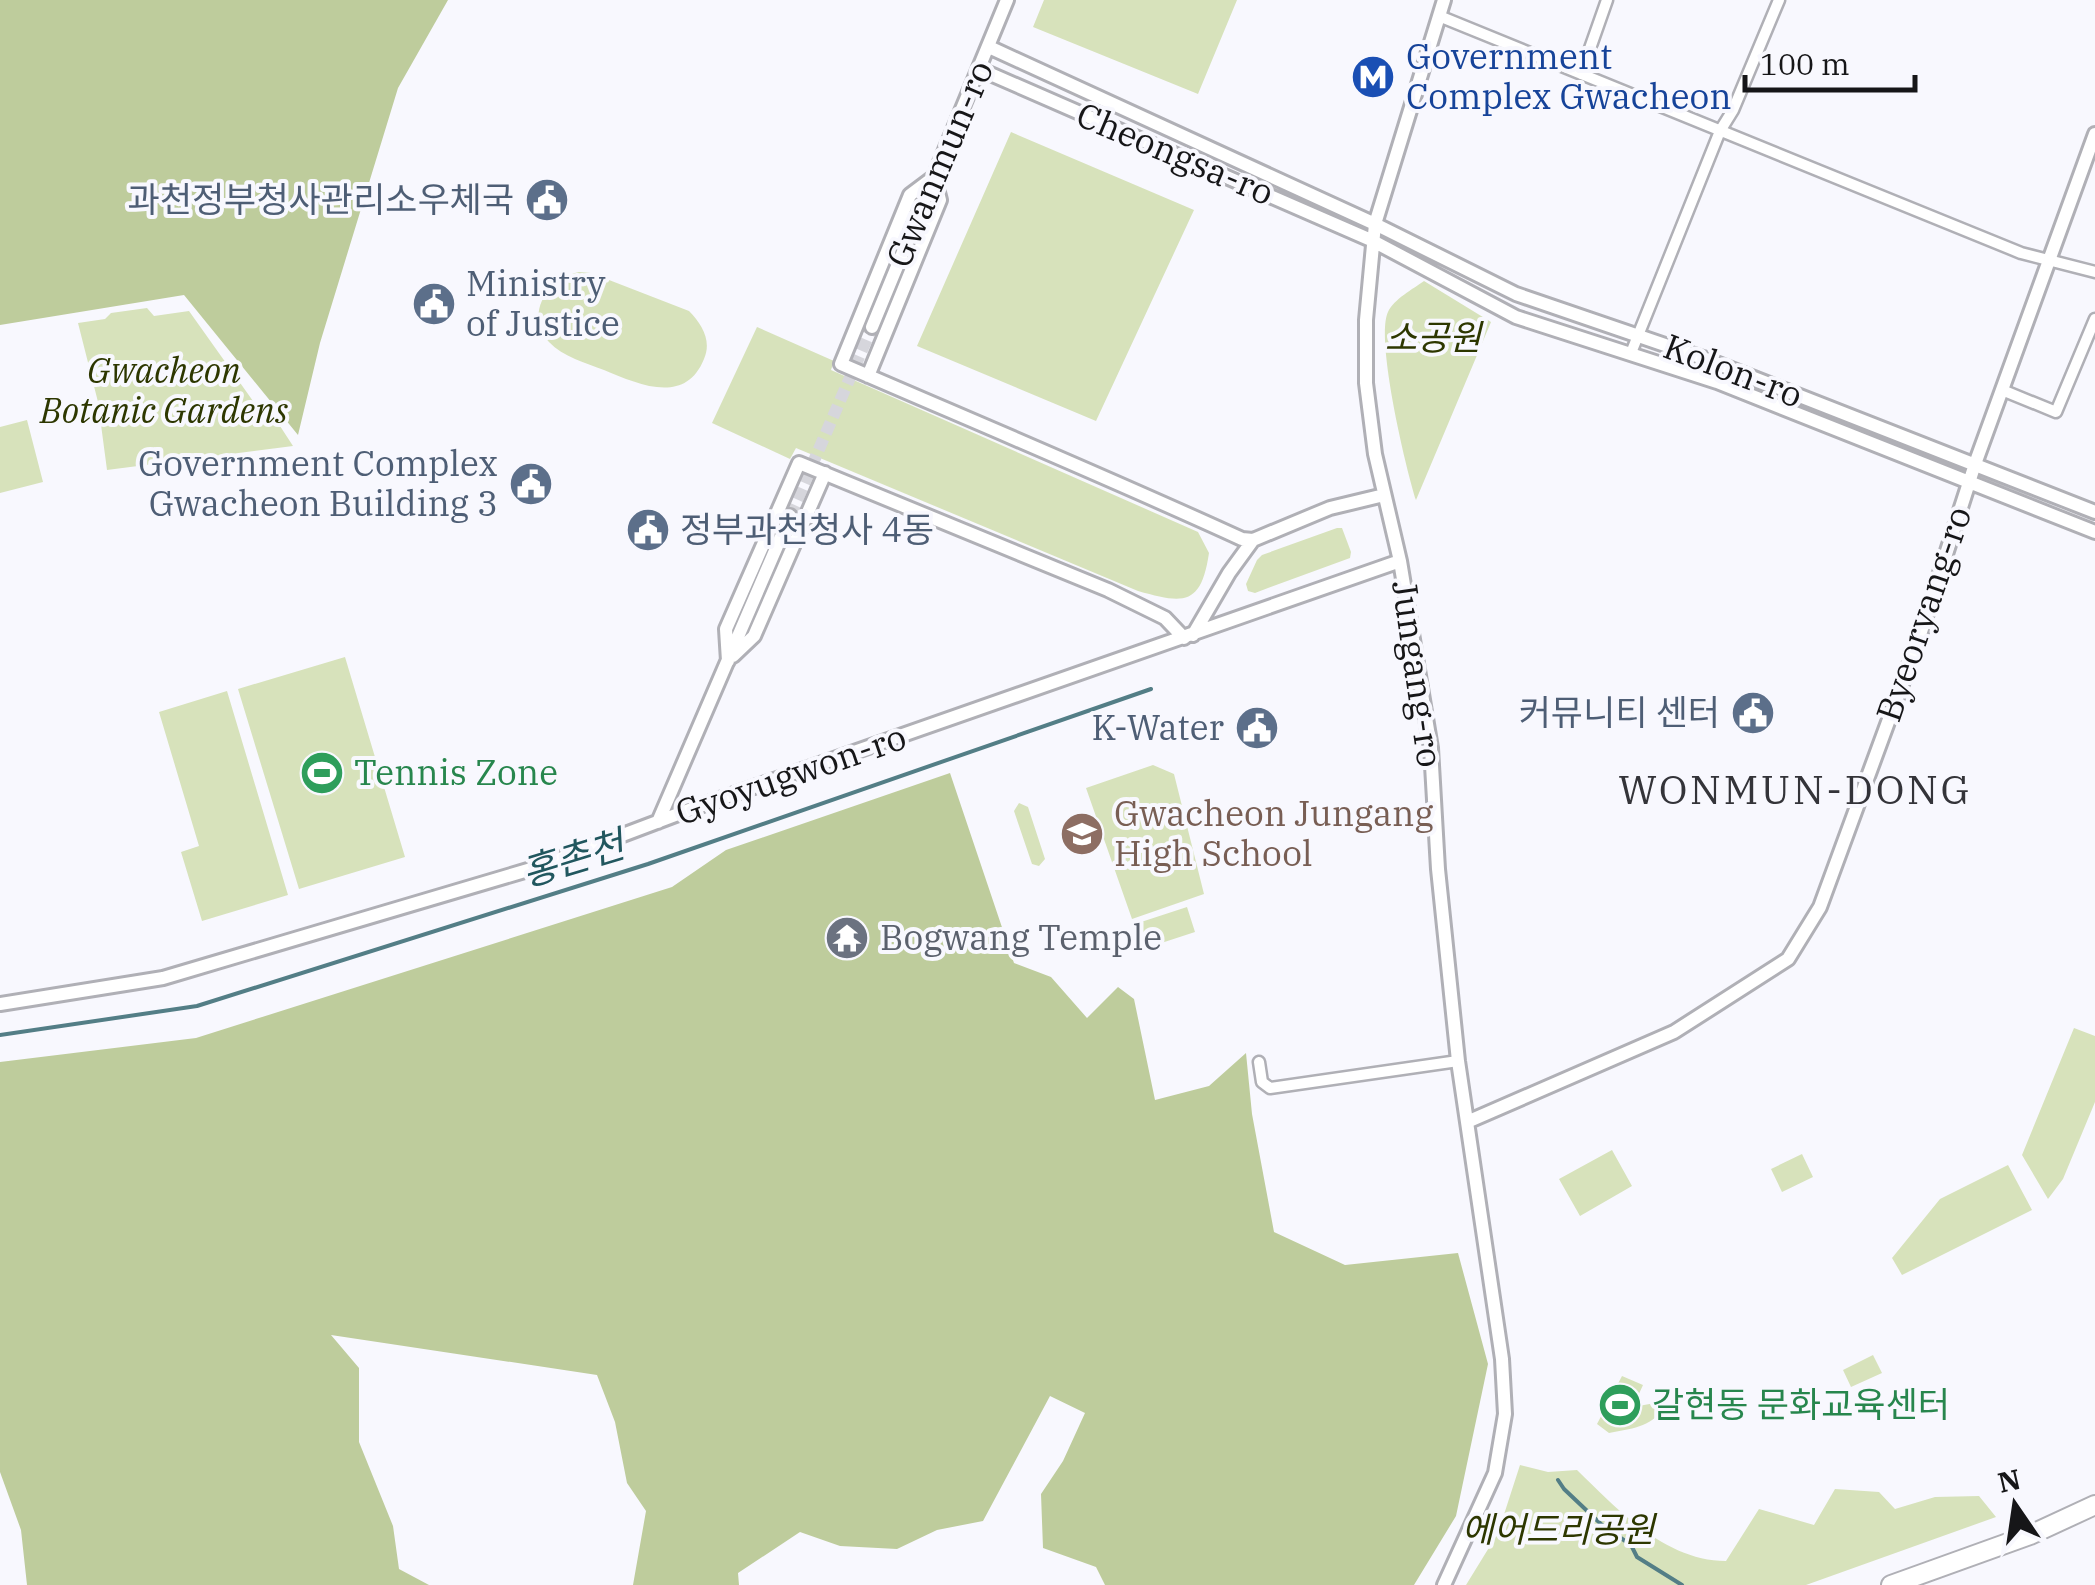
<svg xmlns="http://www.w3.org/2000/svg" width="2095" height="1585" font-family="'IBM Plex Serif','Noto Sans KR',serif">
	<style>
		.green { fill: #d7e2bb }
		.forest { fill: #becc9c }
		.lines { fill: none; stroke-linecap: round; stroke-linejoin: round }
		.stream { stroke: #537e86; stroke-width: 4 }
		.tertiary-tunnel { stroke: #d6d6dc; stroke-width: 12; stroke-dasharray: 12 6; stroke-linecap: butt }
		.minor-casing { stroke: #b0b0b6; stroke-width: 15 }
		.tertiary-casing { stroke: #b0b0b6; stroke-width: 18 }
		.trunk-casing { stroke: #b0b0b6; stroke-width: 22 }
		.minor { stroke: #fff; stroke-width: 10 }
		.tertiary { stroke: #fff; stroke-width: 12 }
		.trunk { stroke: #fff; stroke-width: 18 }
		.labels { text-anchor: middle; stroke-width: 8; stroke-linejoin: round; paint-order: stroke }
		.transit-label { font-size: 35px; fill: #164399; stroke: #f8f8fe; text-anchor: start }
		.street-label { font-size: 35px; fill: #161618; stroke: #f8f8fe }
		.service-label { font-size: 35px; fill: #4e5e75; stroke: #f8f8fe; text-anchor: end }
		.park-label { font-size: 35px; font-style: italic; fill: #2d3700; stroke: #f8f8fe }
		.leisure-label { font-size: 35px; fill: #27864d; stroke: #f8f8fe; text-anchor: start }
		.education-label { font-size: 35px; fill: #785e54; stroke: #f8f8fe; text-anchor: start }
		.worship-label { font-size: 35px; fill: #5b616d; stroke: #f8f8fe; text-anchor: start }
		.water-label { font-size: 38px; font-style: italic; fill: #21575f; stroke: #f8f8fe }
		.quarter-label { font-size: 40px; letter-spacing: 2.5px; fill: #343439; stroke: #f8f8fe }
	</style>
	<rect width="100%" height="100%" fill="#f8f8fe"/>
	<path class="green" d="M1044,0H1237L1198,94L1033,27Z
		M1011,132L1194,210L1096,421L917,346Z
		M579,272L591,273L689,311C702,324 712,341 704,359C685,406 638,384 604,370C586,363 563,357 549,342C524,313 548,279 579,272Z
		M1424,281L1491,322L1416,500C1406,469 1375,339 1388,312C1394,299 1413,289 1424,281Z
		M147,308L154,316L189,311L258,408L280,426L293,446L107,470L98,402L78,323L105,319L111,313Z
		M757,327L834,361L831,370L1198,532L1209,553C1201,606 1184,604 1138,591L796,448L790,459L712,423Z
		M27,420L43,482L0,493V427Z
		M1337,528H1342L1351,552L1350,558L1268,588L1255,593L1248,591L1246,584L1257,560L1262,555Z
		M345,657L405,857L299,889L238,689Z
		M227,691L288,895L202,921L181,852L199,846L159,712Z
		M1153,765L1174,774L1204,894L1132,919L1086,788Z
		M1019,803L1028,807L1045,859L1039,866L1032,864L1014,811Z
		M1187,907L1195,932L1143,949L1135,924Z
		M2074,1028L2095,1036V1102L2063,1179L2048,1199L2022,1155Z
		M1612,1150L1632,1186L1580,1216L1559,1179Z
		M1802,1154L1813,1177L1782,1192L1771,1169Z
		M2008,1165L2032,1210L1902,1275L1892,1258L1940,1199Z
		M1873,1355L1882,1373L1851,1387L1843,1370Z
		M1622,1376L1643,1385L1633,1407L1655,1403L1663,1409C1651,1427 1630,1429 1609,1433L1597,1424Z
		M1520,1465L1548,1472L1577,1470C1618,1510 1666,1561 1726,1561L1759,1509L1814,1525L1835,1489L1879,1492L1895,1509L1935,1497L1979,1496L1996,1517L1806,1585H1466L1498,1533Z"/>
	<path class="forest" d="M0,0H448L398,88L320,343L298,435L184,295L0,325Z
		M950,773L1014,963L1051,977L1087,1018L1118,987L1134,999L1155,1100L1209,1086L1246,1053L1252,1114L1274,1232L1345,1265L1458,1253L1488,1364L1456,1516L1414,1585H1105L1096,1567L1043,1548L1041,1494L1063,1461L1085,1413L1050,1396L983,1521L937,1530L897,1549L840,1546L800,1532L738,1573L739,1585H633L646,1511L627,1483L615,1422L597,1375L331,1335L359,1368V1442L393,1526L399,1569L429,1585H27L21,1530L0,1472V1062L196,1038L672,887L726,850Z"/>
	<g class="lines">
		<path class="stream" d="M0,1035L197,1006L648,864L1151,689
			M1558,1480L1564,1489L1602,1525L1631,1545L1637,1557L1682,1585"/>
		<path class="tertiary-tunnel" d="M790,516L872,327"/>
		<g class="minor-casing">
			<path id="minor" d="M1439,16L2021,253L2095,272
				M1581,74L1607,0
				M1631,353L1720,131L1733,110L1779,0
				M2002,390L2056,412L2095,319
				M1259,1062L1262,1082L1270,1088L1458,1061"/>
		</g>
		<g class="tertiary-casing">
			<path id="tertiary" d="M1444,0L1375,224L1366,320V383L1375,454L1400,561L1431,748L1438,869L1458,1061L1502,1359L1505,1414L1495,1473L1444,1585
				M989,47L1375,224L1516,294L1703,358L2095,512
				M979,69L1371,240L1516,317L1717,382L2095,532
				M872,327L1007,0
				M868,376L940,200L934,177L910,195L841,364C975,422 1109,478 1242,539L1253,540
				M1193,635L1229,573L1253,540L1330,508L1384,495
				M733,656L754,636L825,473
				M728,661L726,629L799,463L1108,590L1165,618L1184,638
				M658,822L790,516
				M0,1004L163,978L538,867L694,808L1400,561
				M1467,1122L1674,1032L1788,959L1820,907L1920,635L1975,464L2095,134"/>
		</g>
		<g class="trunk-casing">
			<path id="trunk" d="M1891,1585L2030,1535L2095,1505"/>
		</g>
		<use href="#minor" class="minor"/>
		<use href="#tertiary" class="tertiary"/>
		<use href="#trunk" class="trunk"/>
	</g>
	<defs>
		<g id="metro-disc" transform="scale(2.25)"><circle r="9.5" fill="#1a4fb4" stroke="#f8f8fe"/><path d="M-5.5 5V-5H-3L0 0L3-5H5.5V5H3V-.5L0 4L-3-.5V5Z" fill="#fff"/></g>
		<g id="civic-disc" transform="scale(2.25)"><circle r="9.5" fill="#5c6f8a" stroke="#f8f8fe"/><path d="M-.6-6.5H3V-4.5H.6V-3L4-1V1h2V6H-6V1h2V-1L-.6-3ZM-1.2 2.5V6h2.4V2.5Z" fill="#fff"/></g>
		<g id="stadium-disc" transform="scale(2.25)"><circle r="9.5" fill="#2e9e5b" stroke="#f8f8fe"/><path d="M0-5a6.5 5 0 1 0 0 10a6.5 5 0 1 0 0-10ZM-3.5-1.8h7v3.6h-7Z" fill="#fff"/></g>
		<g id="school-disc" transform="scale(2.25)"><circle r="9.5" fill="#8d6e63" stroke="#f8f8fe"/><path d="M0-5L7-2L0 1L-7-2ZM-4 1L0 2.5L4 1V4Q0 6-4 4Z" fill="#fff"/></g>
		<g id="temple-disc" transform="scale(2.25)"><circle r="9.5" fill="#6b7280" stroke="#f8f8fe"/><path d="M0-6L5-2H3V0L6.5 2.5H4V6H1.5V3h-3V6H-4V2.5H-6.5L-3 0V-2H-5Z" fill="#fff"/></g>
	</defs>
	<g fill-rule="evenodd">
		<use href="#metro-disc" x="1373" y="77"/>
		<use href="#civic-disc" x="547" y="200"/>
		<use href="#civic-disc" x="434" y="304"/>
		<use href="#civic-disc" x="531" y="484"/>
		<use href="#civic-disc" x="648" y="530"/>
		<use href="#civic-disc" x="1753" y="713"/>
		<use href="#civic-disc" x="1257" y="728"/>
		<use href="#stadium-disc" x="322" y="773"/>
		<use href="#school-disc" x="1082" y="834"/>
		<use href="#temple-disc" x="847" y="938"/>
		<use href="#stadium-disc" x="1620" y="1405"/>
	</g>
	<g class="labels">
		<g class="transit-label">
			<text x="1406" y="69">Government<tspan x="1406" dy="40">Complex Gwacheon</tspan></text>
		</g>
		<g class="street-label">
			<text transform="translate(1175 154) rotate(23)" y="12">Cheongsa-ro</text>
			<text transform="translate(940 164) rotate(-67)" y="12">Gwanmun-ro</text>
			<text transform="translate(1733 371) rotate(21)" y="12">Kolon-ro</text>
			<text transform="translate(1924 614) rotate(-71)" y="12">Byeoryang-ro</text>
			<text transform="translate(1417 674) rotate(82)" y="12">Jungang-ro</text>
			<text transform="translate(791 775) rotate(-19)" y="12">Gyoyugwon-ro</text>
		</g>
		<g class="service-label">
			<text x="514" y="212">과천정부청사관리소우체국</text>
			<text x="466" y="296" text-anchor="start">Ministry<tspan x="466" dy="40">of Justice</tspan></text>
			<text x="498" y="476">Government Complex<tspan x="498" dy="40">Gwacheon Building 3</tspan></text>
			<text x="680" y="542" text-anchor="start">정부과천청사 4동</text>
			<text x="1720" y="725">커뮤니티 센터</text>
			<text x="1224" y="740">K-Water</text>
		</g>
		<g class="park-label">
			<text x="1433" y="350">소공원</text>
			<text x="164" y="383">Gwacheon<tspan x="164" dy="40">Botanic Gardens</tspan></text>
			<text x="1558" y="1542">에어드리공원</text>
		</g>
		<g class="leisure-label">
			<text x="354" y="785">Tennis Zone</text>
			<text x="1652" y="1417">갈현동 문화교육센터</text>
		</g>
		<g class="education-label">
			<text x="1114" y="826">Gwacheon Jungang<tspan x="1114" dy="40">High School</tspan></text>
		</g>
		<g class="worship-label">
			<text x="880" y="950">Bogwang Temple</text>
		</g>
		<g class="water-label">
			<text transform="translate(573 859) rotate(-17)" y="13">홍촌천</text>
		</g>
		<g class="quarter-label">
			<text x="1795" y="804">WONMUN-DONG</text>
		</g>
	</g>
	<g transform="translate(2015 1505) rotate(347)" stroke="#f8f8fe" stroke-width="8" paint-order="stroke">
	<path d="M0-8L18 38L0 25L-18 38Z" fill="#161618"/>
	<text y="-15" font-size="28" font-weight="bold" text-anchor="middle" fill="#161618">N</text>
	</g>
	<path d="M1745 75v15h170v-15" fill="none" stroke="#161618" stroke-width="5"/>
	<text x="1760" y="75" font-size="30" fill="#161618" stroke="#f8f8fe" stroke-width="8" paint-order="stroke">100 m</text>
</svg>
